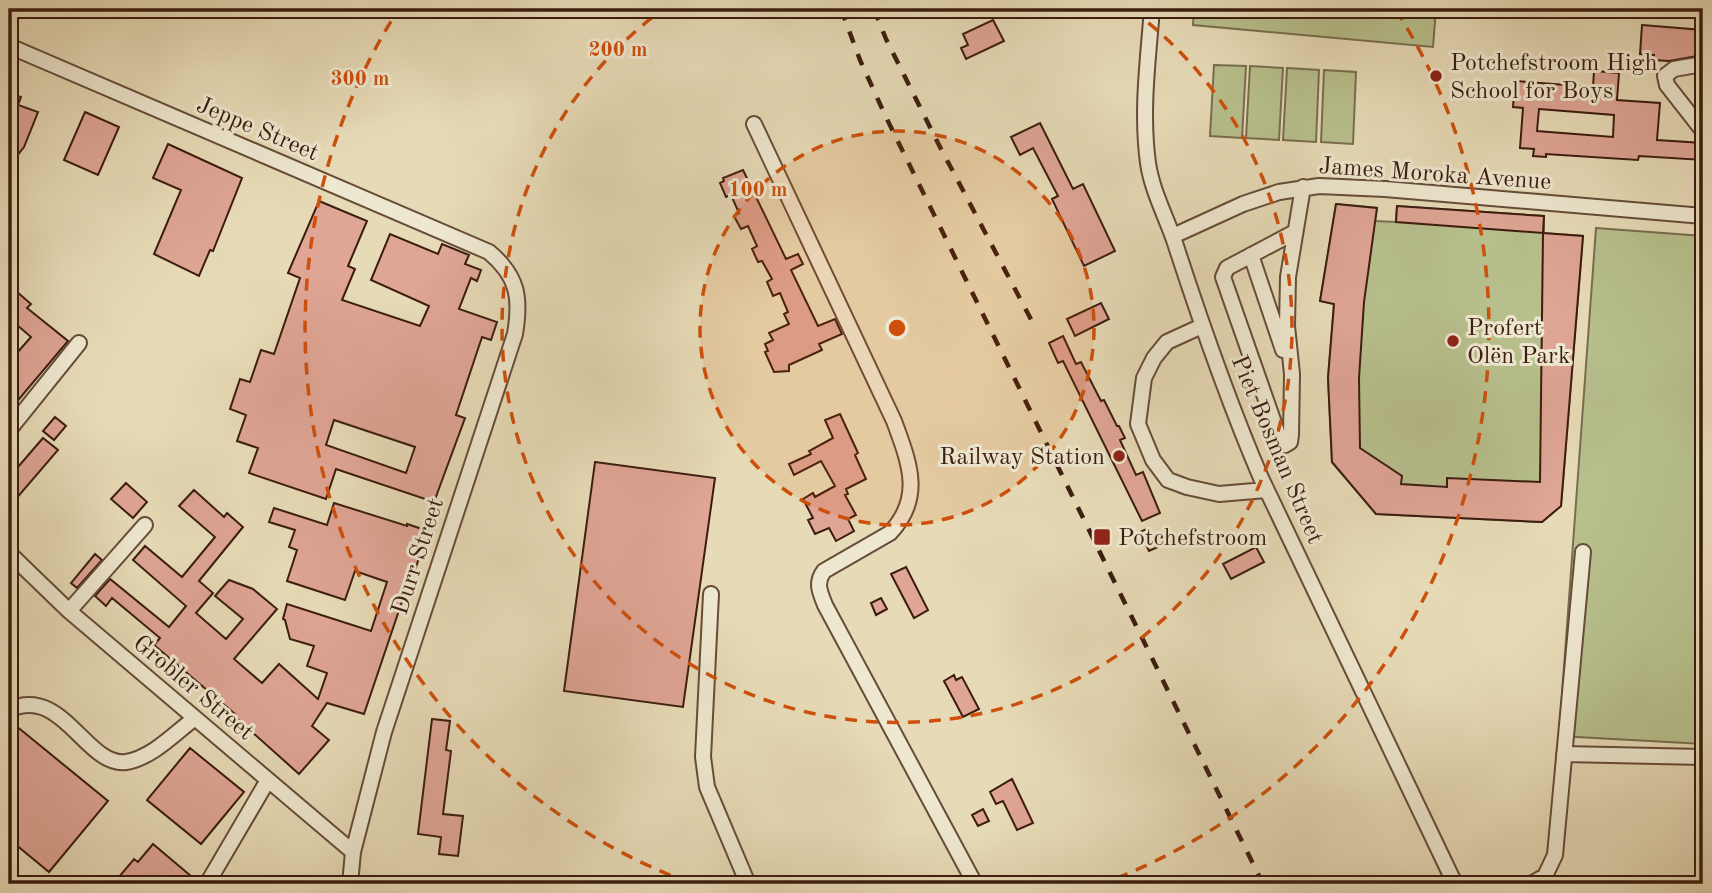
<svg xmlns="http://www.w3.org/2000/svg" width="1712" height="893" font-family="'Old Standard TT',serif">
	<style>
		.green { fill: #b7c08d; stroke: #796e4e; stroke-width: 2 }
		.building { fill: #dfa595; stroke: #3b1c0f; stroke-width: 2; fill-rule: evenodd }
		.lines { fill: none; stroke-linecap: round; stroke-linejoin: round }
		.minor-casing { stroke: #664c39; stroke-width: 18 }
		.minor { stroke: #efe8d0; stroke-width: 14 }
		.rail { stroke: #3b1c0f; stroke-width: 4.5; stroke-dasharray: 12 12; stroke-linecap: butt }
		.ring { fill: none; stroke: #ce500c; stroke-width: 3.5; stroke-dasharray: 12 9 }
		.poi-dot { fill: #8f2418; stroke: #efe8d0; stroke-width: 2.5 }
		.labels { text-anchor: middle; stroke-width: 6; stroke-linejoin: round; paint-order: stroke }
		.poi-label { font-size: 24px; fill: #3b1c0f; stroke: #efe8d0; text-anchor: start }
		.street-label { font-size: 24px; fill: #3b1c0f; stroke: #efe8d0 }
		.centre { fill: #ce500c; stroke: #efe8d0; stroke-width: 3.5 }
		.ring-label { font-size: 21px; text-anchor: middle; font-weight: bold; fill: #ce500c; stroke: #efe8d0; stroke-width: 6; stroke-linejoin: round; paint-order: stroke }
	</style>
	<rect width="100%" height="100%" fill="#e7dbb7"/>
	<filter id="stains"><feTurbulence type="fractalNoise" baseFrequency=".00286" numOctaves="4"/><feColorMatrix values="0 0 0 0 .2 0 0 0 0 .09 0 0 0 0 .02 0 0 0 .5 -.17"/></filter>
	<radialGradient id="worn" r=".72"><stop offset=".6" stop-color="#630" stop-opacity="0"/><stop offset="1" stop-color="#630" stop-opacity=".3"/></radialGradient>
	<path class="green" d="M1194,9H1436L1433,47L1193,25Z
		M1214,65L1246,66L1242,138L1210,136Z
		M1250,66L1283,68L1279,140L1246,138Z
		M1287,68L1319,70L1316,142L1283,140Z
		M1324,70L1356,72L1353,144L1321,142Z
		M1336,204L1377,208L1375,221L1396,222L1397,206L1544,216V233L1583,236L1561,506L1542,522L1376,514L1332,462L1328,378L1334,304L1320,301Z
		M1596,228L1703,236V744L1559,736Z"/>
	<path class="building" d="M993,20L1004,41L966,59L961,48L968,45L963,34Z
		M1642,25L1703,30V55L1669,61L1654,60V55L1640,54Z
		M1594,71L1619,73L1617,100L1660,103L1657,140L1703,143V160L1639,156L1638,160L1546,154V157L1533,156L1534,149L1520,148L1523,108L1513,107L1515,81L1593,87ZM1539,109L1614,115L1613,137L1537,131Z
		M9,93L21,97L18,105L38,112L24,147L9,166Z
		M85,112L119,127L98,175L64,160Z
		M1040,123L1073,189L1083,184L1115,251L1084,266L1052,199L1058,196L1033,148L1020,155L1011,137Z
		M168,144L242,178L213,251L210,250L199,276L154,254L181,190L153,178Z
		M743,170L786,259L798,254L803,264L791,270L818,326L835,319L842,334L819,344L822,350L789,365V371L774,372L765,352L768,351L765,344L773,340L769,333L789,324L784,314L788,312L780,293L773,296L767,282L772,279L762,261L758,262L752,249L757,246L748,226L741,229L734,216L739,213L731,195L726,197L720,183L724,181L723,178Z
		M319,201L367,221L348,266L355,269L342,300L420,326L429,306L371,280L390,234L438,254L442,244L469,255L465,264L481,270L477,281L471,278L459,309L497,322L491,340L482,337L456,415L465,418L434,502L336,469L326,499L249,473L258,448L237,441L246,415L230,409L240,379L250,382L261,350L274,354L300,278L288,273ZM334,420L415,447L406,473L326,445Z
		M1336,204L1377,208L1364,302L1359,378L1360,448L1402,476L1401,484L1447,487V478L1540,482L1543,233L1583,236L1561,506L1542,522L1376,514L1332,462L1328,378L1334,304L1320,301Z
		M1397,206L1544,216L1543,233L1396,222Z
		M9,285L31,304L27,308L68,341L9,411V362L31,337L9,318Z
		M1101,303L1109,319L1075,336L1067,319Z
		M1063,336L1076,364L1081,362L1101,401L1104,400L1117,426H1119L1125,438L1120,440L1136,475L1143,472L1160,513L1142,521L1063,361L1058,363L1049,343Z
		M840,414L858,453L855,455L866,479L846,489L848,494L845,495L856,515L848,519L854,531L836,541L829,528L815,534L808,520L813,518L803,499L813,493L815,497L835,486L821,461L794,475L789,464L811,454L809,451L833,438L825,420Z
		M55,417L66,426L54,440L43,431Z
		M43,438L58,450L9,507V459L18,467Z
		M595,462L715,478L683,707L564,691Z
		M126,483L147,502L133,518L111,499Z
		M194,490L224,517L227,513L243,527L199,581L213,593L196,613L226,639L243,619L215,596L229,580L253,589L277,609L234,659L262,683L279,664L318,699L327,673L307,666L314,646L290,639L285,620L283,619L287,604L371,631L387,582L355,571L345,600L287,581L297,550L289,547L295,530L269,522L274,508L327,525L334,503L407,526V524L428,531L415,570L413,569L364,714L327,703L312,726L329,740L299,774L233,715L235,714L154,645L160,638L112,598L106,606L95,596L110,579L169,627L186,606L133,560L145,546L182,577L215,537L179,506Z
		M1149,528L1158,547L1149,551L1140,532Z
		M1256,547L1264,562L1231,579L1223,564Z
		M95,554L102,560L77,588L71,583Z
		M906,567L928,610L914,618L891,574Z
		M881,598L887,609L876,615L871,603Z
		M954,675L956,680L962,677L979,709L963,717L944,681Z
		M432,719L450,721L446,750L451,751L443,814L463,816L458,856L439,854L441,837L418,834Z
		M15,725L108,801L49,872L9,839V732Z
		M190,748L244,792L201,844L147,800Z
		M1012,779L1033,823L1017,830L1003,801L996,804L990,792Z
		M983,809L989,821L978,826L972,815Z
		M153,844L198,882L197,884H113L134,859L138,862Z"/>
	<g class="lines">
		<g class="minor-casing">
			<path id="minor" d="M1152,9C1148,60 1141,112 1148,163C1152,191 1166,216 1175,243C1201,323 1228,401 1261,478L1455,884
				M9,46L489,252C518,276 521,298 515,334L384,732L353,852L350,884
				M1703,64L1674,69L1665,76L1667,85L1703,131
				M754,124L894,421C909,462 924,497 890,533L824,571C815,583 820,592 825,605L975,884
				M1295,232L1227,268L1223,277L1280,440L1285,445L1290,442L1291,435L1292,374L1287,326L1288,277L1303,187
				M1173,236L1243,204L1279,192L1319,186L1385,189L1703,216
				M1251,255L1283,350
				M1202,326L1167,342L1154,358L1144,378L1138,424L1153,460L1168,480L1187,487L1219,494L1266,490
				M9,430L79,343
				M9,553L69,611L353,852
				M711,594L703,757L707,787L748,884
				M69,611L145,525
				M9,710C62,684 86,767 126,762C152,758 175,733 195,718
				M1564,754L1703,757
				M207,884L268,780
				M1531,884L1545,876L1555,855L1583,552"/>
		</g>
		<use href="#minor" class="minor"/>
		<path class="rail" d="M841,9L860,60L885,115L1263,884
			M874,9L886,39L939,145L1035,327"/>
	</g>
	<circle cx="897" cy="328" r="197" fill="#ce500c" fill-opacity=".12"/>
	<g class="ring">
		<circle cx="897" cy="328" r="197"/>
		<path d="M1132 10A395 395 0 1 1 662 10"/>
		<path d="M690 883A592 592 0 0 1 398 10M1396 10A592 592 0 0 1 1104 883"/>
	</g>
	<g class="poi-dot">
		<circle cx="1436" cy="76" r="7"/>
		<circle cx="1453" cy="341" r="7"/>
		<circle cx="1119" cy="456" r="7"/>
		<rect x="1093" y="528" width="18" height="18" rx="3.5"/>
	</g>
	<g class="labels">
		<g class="poi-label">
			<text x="1450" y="70">Potchefstroom High<tspan x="1450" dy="28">School for Boys</tspan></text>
			<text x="1467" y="335">Profert<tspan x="1467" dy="28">Olën Park</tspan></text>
			<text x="1105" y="464" text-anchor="end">Railway Station</text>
			<text x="1118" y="545">Potchefstroom</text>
		</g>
		<g class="street-label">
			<text transform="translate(258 128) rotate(23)" y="8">Jeppe Street</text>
			<text transform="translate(1435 173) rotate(4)" y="8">James Moroka Avenue</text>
			<text transform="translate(1278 449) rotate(67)" y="8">Piet Bosman Street</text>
			<text transform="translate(417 556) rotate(-72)" y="8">Durr Street</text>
			<text transform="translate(194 687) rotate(40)" y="8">Grobler Street</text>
		</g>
	</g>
	<circle cx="897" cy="328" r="10" class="centre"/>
	<g class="ring-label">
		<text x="618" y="56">200 m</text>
		<text x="360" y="85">300 m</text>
		<text x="758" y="196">100 m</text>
	</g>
	<rect width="1712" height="893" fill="none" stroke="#e7dbb7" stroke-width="35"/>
	<rect x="10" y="10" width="1691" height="872" fill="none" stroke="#3b1c0f" stroke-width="3.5"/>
	<rect x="18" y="18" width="1677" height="858" fill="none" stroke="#3b1c0f" stroke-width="2"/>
	<rect width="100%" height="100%" filter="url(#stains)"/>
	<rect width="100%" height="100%" fill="url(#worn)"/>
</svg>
